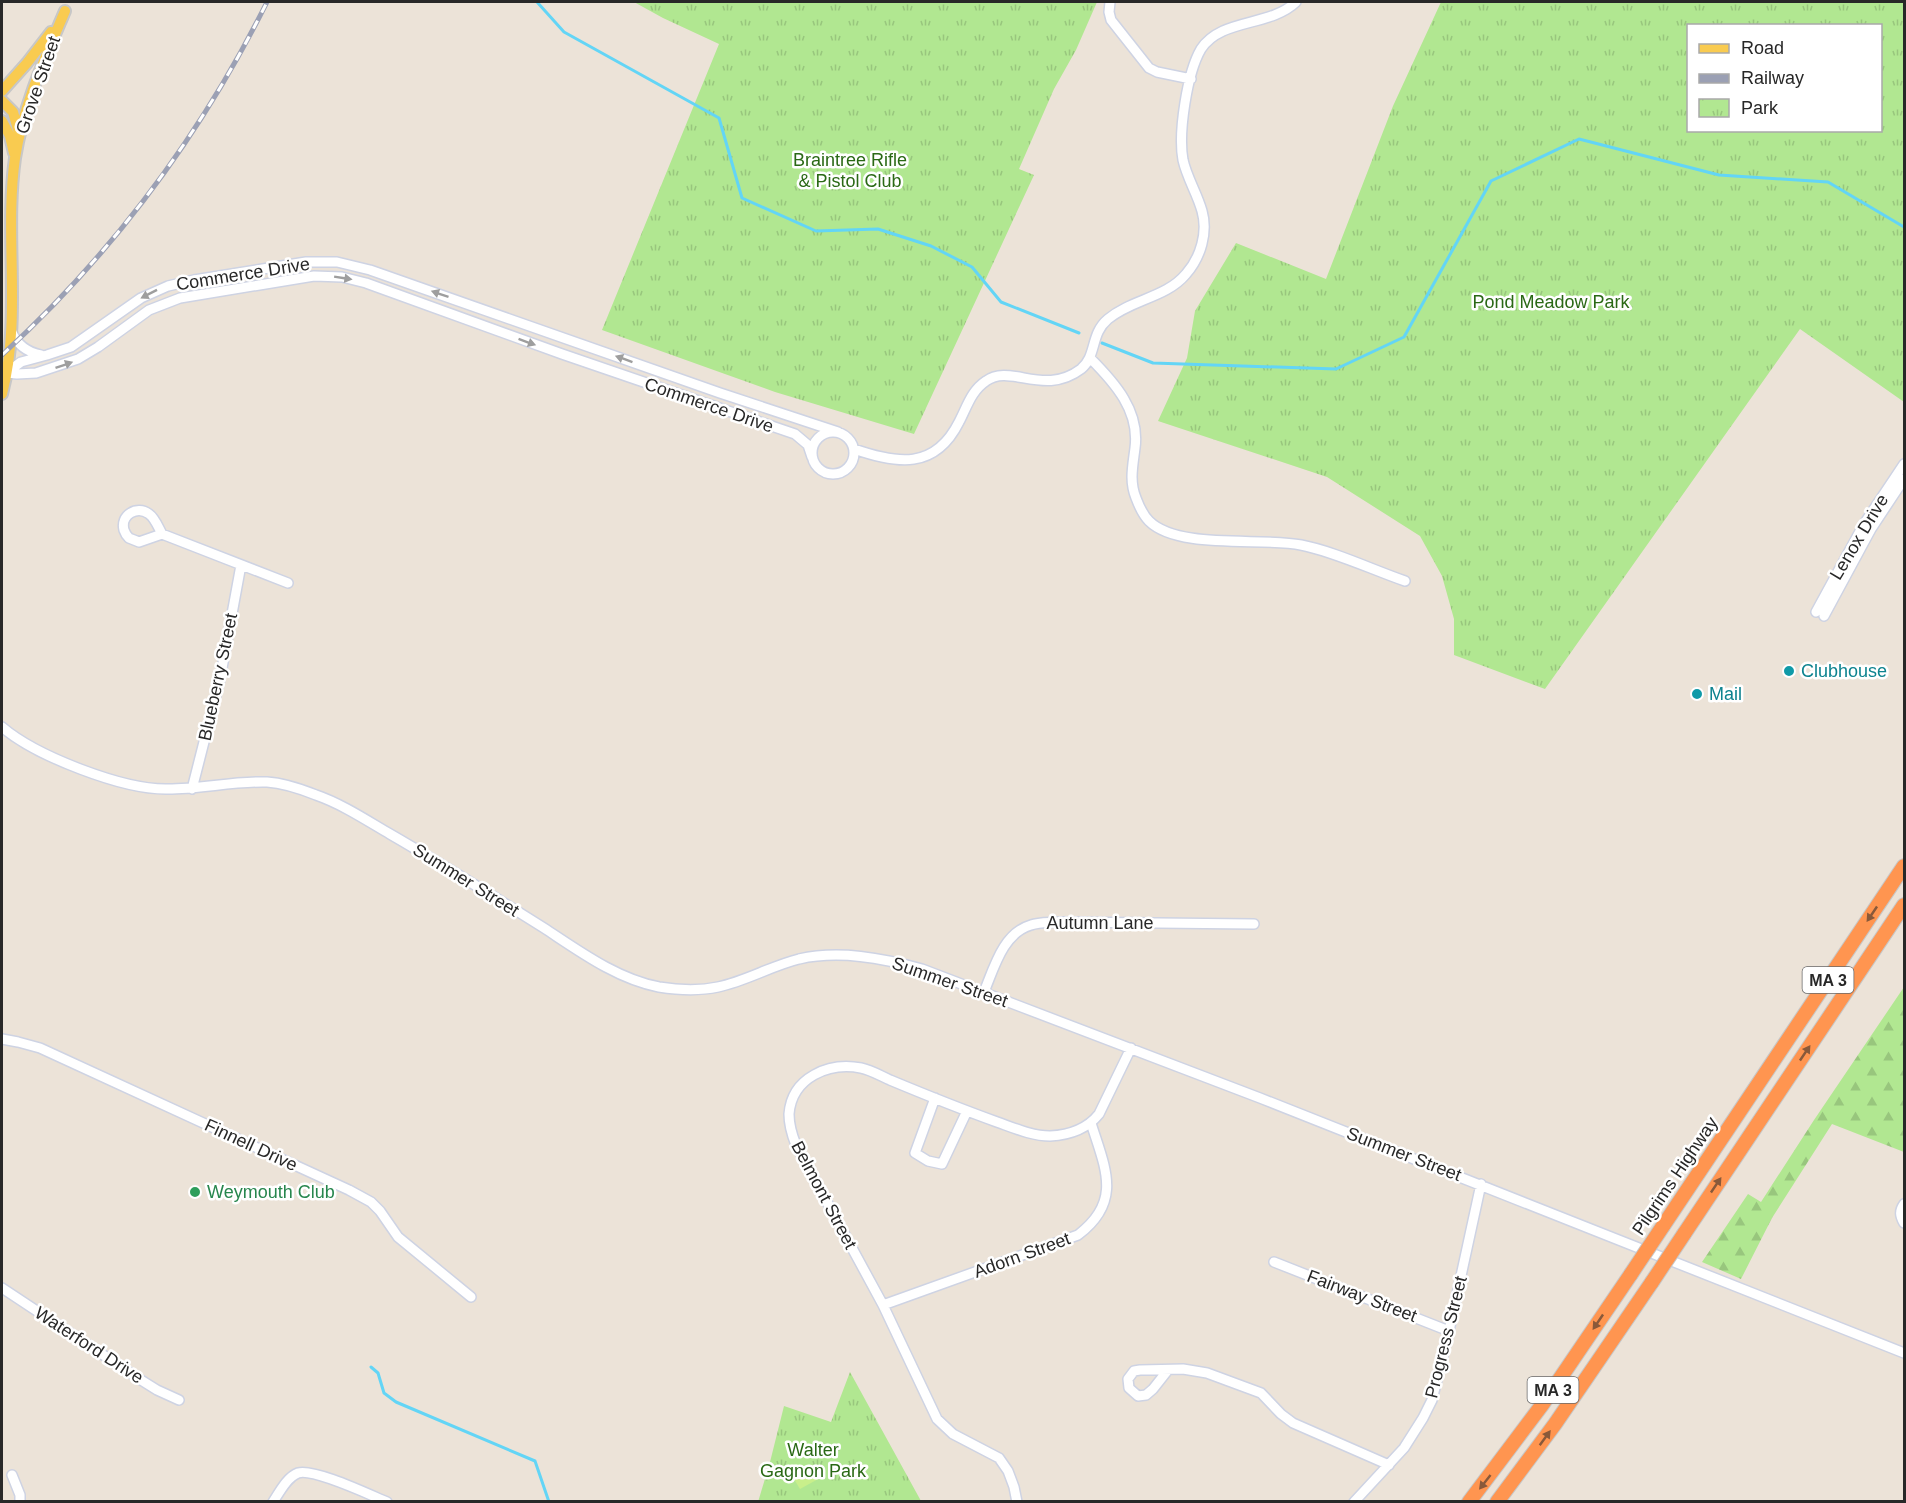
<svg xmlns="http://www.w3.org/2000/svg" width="1906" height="1503" font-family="Helvetica,sans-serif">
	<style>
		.forest { fill: url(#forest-firs) }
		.park { fill: url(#park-tufts); fill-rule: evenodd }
		.pitch { fill: #c9ef8b }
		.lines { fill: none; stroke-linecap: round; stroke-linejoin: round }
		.stream { stroke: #63d5f6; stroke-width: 3 }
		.minor-casing { stroke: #ced3e3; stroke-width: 12 }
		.major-casing { stroke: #c7c7c7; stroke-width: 14 }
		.highway-casing { stroke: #c7c7c7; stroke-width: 16 }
		.minor { stroke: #fff; stroke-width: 9 }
		.major { stroke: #f9cb50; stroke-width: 10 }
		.highway { stroke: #ff9550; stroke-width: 14 }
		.rail-casing { stroke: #9ba0b4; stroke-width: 5 }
		.rail { stroke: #fff; stroke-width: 3; stroke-dasharray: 9; stroke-linecap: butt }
		.highway-bridge-casing { stroke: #c7c7c7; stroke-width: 16; stroke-linecap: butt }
		.highway-bridge { stroke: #ff9550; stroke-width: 14 }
		.oneway { fill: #9e9e9e }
		.oneway2 { fill: #89593a }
		.culture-dot { fill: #0f9aa8; stroke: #fff; stroke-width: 2 }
		.leisure-dot { fill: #2e9e5b; stroke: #fff; stroke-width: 2 }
		.labels { text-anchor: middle; stroke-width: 5; stroke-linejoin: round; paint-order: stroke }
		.shield { fill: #fff; stroke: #686868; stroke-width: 1.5 }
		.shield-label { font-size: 16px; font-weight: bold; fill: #282828 }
		.street-label { font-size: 18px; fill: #282828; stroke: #fff }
		.park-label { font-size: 18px; fill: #2a6915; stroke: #fff }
		.culture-label { font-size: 18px; fill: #0d838f; stroke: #fff; text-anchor: start }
		.leisure-label { font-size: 18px; fill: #27864d; stroke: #fff; text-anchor: start }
	</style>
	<defs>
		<pattern id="forest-firs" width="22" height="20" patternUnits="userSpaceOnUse" patternTransform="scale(1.5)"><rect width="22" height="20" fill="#b1e791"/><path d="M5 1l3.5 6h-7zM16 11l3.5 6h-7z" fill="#98c67d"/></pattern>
		<pattern id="park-tufts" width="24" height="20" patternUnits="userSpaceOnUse" patternTransform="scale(1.5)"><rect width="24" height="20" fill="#b1e791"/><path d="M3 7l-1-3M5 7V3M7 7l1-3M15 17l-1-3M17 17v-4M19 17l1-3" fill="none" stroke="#98c67d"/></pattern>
	</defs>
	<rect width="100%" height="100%" fill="#ece3d8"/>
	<path class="forest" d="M1904,987V1152L1832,1124L1772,1218L1741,1279L1702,1262L1748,1194L1761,1202L1814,1120Z"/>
	<path class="park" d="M634,2H1097L1076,50L1054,89L1019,169L1034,175L914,434L775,392L602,330L719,44L663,18Z
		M1441,2H1904V402L1800,329L1545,689L1454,655V619L1442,576L1420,536L1327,477L1158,421L1187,358L1195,311L1236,243L1326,279L1393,106ZM1688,26H1880V130H1688Z
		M850,1372L921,1501L758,1502L770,1462L784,1406L831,1422Z"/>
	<path class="pitch" d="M814,1467L820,1478L800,1489L794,1479Z"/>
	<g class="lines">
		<path class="stream" d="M537,2L564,32L719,118L742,198L816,231L878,229L931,246L972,267L1001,302L1079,333
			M1102,343L1153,363L1336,369L1404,337L1491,181L1579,139L1719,175L1828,182L1904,227
			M371,1367L378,1373L384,1393L396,1402L535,1461L549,1502"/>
		<g class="minor-casing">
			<path id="minor" d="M1110,2L1109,12L1111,20L1149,68L1157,72L1191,79
				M12,332C17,345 27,352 41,355
				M1090,358C1115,383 1140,411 1135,448C1133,465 1129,481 1136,498C1139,506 1143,515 1149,521C1178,550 1262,537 1301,545C1333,551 1373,570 1405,581
				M6,373L21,362L47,355L71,347L141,298L168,286L194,280L306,262H337L370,270L720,393L838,432
				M6,373L17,374L36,373L78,359L98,347L149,310L180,298L314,276L342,277L366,283L562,354L795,434L808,445L812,457
				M812 453a21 21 0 1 1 42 0a21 21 0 1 1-42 0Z
				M854,449C897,464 935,470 959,422C967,407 971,391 986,381C1010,363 1044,397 1081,369C1097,356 1090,334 1108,319C1132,299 1166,298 1186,274C1201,257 1208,232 1202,211C1197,193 1187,178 1183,160C1178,133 1187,73 1201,49C1221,18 1270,27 1296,2
				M162,534C158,527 155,518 149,514C137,505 120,515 124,530C125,533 127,536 129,538L139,542L162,534L288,583
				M1816,612L1864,524L1904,464
				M1824,616L1871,529L1904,479
				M2,727C36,756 123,790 168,789C201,789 234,781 267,782C283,783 301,789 316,795C342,804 366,820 390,834C442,864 493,896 544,928C579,951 617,979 659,987C678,990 699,991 718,987C746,981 771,966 799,959C839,950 882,958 922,969L1260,1098L1904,1353
				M192,789L220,679L241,565
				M984,992C994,968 1003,933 1031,925C1040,922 1049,923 1059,922L1254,924
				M2,1039L18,1042L40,1048L349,1190L371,1202L380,1211L398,1237L471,1297
				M935,1098L915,1153L928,1161L942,1164L967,1111
				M1904,1204C1899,1211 1900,1216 1904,1223
				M1274,1262L1449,1331
				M2,1288L141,1380L157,1390L179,1400
				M883,1305L1078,1235C1123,1201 1105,1168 1091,1123
				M1168,1370L1153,1389L1146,1395L1138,1396L1129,1388L1128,1379L1134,1371L1140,1370L1183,1369L1207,1373L1261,1393L1281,1414L1293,1423L1389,1465
				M12,1475L20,1495V1502
				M273,1502C279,1493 287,1477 298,1473C314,1468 370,1495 387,1502
				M1017,1502L1014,1487L1008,1471L999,1458L953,1434L937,1419L883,1305L796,1145C792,1135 789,1125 789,1114C792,1077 829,1062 861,1068C871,1070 881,1076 890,1080C926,1095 961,1109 997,1122C1014,1128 1032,1136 1050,1136C1070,1135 1087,1129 1099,1114L1131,1048
				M1354,1502L1404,1448L1423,1418L1432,1400L1449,1331L1481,1184"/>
		</g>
		<g class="major-casing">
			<path id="major" d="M2,91L27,63L51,32
				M2,101L13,112L19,133
				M2,121L10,136L14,153
				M2,394C22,317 4,236 15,158C23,106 45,58 65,11"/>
		</g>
		<g class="highway-casing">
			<path id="highway" d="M1663,1226L1904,866
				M1684,1234L1904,905
				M1469,1502L1542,1405L1631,1274
				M1497,1502L1555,1424L1652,1282"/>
		</g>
		<use href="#minor" class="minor"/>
		<use href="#major" class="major"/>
		<use href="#highway" class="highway"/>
		<g class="rail-casing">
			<path id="rail" d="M2,355C111,255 201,135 267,2"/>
		</g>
		<use href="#rail" class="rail"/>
		<g class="highway-bridge-casing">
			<path id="highway-bridge" d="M1631,1274L1663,1226
				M1652,1282L1684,1234"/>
		</g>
		<use href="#highway-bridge" class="highway-bridge"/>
	</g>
	<defs><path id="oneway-solid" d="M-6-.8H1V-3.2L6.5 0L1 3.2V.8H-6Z" transform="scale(1.5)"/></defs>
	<g class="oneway">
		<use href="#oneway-solid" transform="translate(343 278) rotate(9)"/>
		<use href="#oneway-solid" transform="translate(149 294) rotate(153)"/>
		<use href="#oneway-solid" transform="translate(440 294) rotate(-161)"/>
		<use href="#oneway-solid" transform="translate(527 342) rotate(20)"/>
		<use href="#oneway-solid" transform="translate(624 359) rotate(-160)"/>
		<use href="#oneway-solid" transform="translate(64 365) rotate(-19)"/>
	</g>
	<g class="oneway2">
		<use href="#oneway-solid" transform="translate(1872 914) rotate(124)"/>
		<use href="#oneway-solid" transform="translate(1805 1053) rotate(-56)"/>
		<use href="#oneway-solid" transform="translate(1716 1185) rotate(-56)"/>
		<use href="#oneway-solid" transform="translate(1598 1322) rotate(124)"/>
		<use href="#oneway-solid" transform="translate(1545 1438) rotate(-54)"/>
		<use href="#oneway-solid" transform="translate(1485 1482) rotate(128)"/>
	</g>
	<g class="culture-dot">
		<circle cx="1789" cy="671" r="6"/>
		<circle cx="1697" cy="694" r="6"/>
	</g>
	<circle class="leisure-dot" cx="195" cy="1192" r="6"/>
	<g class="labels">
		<g class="shield">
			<rect x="1802.5" y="967" width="51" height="26" rx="4.5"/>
			<rect x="1527.5" y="1377" width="51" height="26" rx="4.5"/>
		</g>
		<g class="shield-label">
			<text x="1828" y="986">MA 3</text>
			<text x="1553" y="1396">MA 3</text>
		</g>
		<g class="street-label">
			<text transform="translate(38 85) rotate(-71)" y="6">Grove Street</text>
			<text transform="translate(243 274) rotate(-9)" y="6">Commerce Drive</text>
			<text transform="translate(709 405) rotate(19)" y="6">Commerce Drive</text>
			<text transform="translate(1859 537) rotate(-59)" y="6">Lenox Drive</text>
			<text transform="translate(218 677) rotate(-78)" y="6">Blueberry Street</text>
			<text transform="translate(466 880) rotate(32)" y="6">Summer Street</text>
			<text x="1100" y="929">Autumn Lane</text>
			<text transform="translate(950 982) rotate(19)" y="6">Summer Street</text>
			<text transform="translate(251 1145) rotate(25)" y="6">Finnell Drive</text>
			<text transform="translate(1404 1154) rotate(21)" y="6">Summer Street</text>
			<text transform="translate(1675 1176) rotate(-56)" y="6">Pilgrims Highway</text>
			<text transform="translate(824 1195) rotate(62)" y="6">Belmont Street</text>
			<text transform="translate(1022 1255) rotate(-20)" y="6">Adorn Street</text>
			<text transform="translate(1362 1296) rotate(21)" y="6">Fairway Street</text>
			<text transform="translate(1446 1337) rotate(-76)" y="6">Progress Street</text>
			<text transform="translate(89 1345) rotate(33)" y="6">Waterford Drive</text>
		</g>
		<g class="park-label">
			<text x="850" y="166">Braintree Rifle<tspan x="850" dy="21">&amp; Pistol Club</tspan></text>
			<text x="1551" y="308">Pond Meadow Park</text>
			<text x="813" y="1456">Walter<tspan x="813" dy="21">Gagnon Park</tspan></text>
		</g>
		<g class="culture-label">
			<text x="1801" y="677">Clubhouse</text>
			<text x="1709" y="700">Mail</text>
		</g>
		<g class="leisure-label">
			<text x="207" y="1198">Weymouth Club</text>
		</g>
	</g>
	<rect width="1906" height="1503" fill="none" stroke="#282828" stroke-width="6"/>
	<rect x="1687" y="24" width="195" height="108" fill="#ffffff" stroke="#a9a9a9" stroke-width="1.5"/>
	<rect x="1699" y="44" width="30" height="9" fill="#f9cb50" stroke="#a9a9a9" stroke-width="1.5"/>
	<text x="1741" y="54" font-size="18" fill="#282828">Road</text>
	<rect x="1699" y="74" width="30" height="9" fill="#9ba0b4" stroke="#a9a9a9" stroke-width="1.5"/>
	<text x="1741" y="84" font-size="18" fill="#282828">Railway</text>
	<rect x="1699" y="99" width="30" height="18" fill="url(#park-tufts)" stroke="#a9a9a9" stroke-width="1.5"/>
	<text x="1741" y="114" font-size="18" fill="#282828">Park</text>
</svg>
